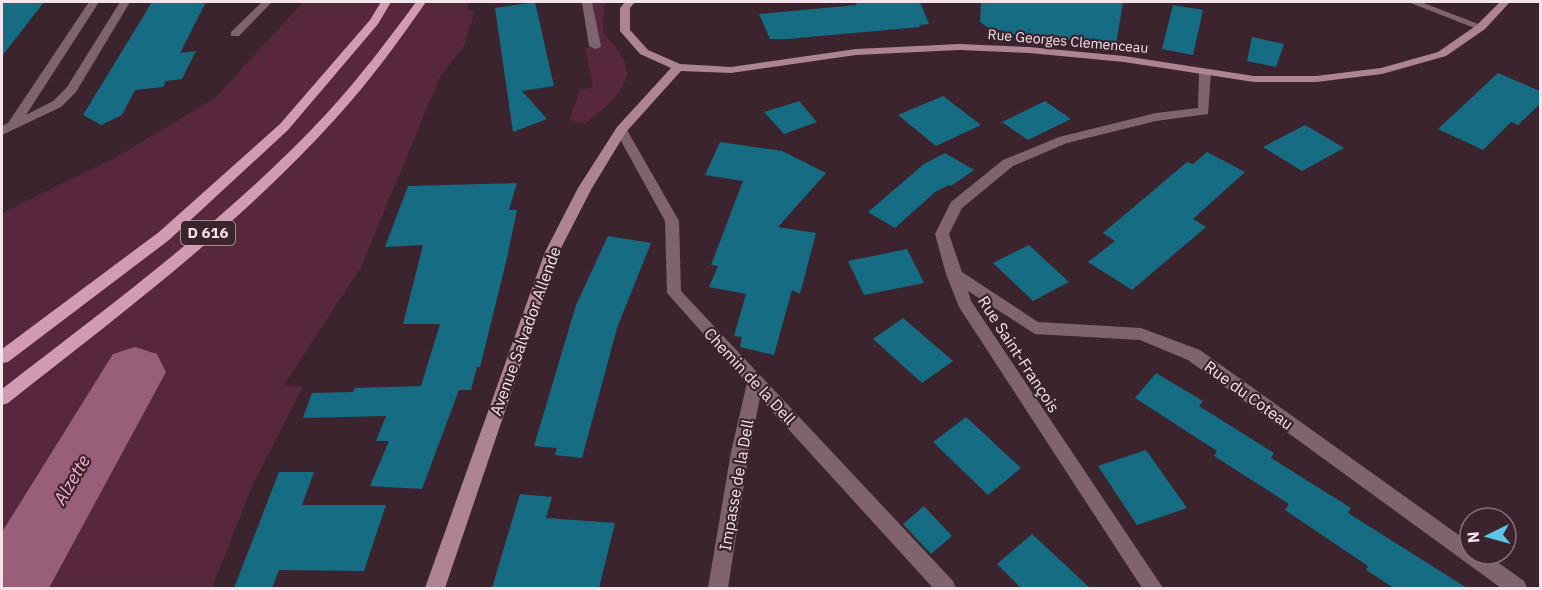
<svg xmlns="http://www.w3.org/2000/svg" width="1542" height="590" font-family="'IBM Plex Sans',sans-serif">
	<style>
		.green { fill: #57273d }
		.lines { fill: none; stroke-linecap: round; stroke-linejoin: round }
		.river { fill: #995e78; fill-rule: evenodd }
		.building { fill: #156c83 }
		.minor { fill: #7f646f; fill-rule: evenodd }
		.secondary { fill: #ae8394; fill-rule: evenodd }
		.primary { fill: #d29bb1; fill-rule: evenodd }
		.labels { text-anchor: middle; stroke-width: 4.5; stroke-linejoin: round; paint-order: stroke }
		.far-street-label { font-size: 14px; fill: #f4e3ea; stroke: #3c242e }
		.shield { fill: #3c242e; stroke: #bdaab2; stroke-width: 1.5 }
		.shield-label { font-size: 15px; font-weight: bold; fill: #f4e3ea }
		.street-label { font-size: 16px; fill: #f4e3ea; stroke: #3c242e }
		.water-label { font-size: 18px; font-style: italic; fill: #f6aecc; stroke: #3c242e }
	</style>
	<rect width="100%" height="100%" fill="#3c242e"/>
	<path class="green" d="M303,2H470L467,10L475,11L464,46L440,77L361,267L284,385L303,387L253,484L212,588H2V213L116,157L215,98Z
		M587,2H608L604,6L603,32C611,42 627,57 627,73C626,93 599,112 585,124L569,120L580,90L593,87L585,48L595,46Z"/>
	<g class="lines">
		<path class="river" d="M135,347L157,354L166,372L49,588H2V532L113,354Z"/>
	</g>
	<path class="building" d="M2,2H44L2,56Z
		M152,2H206L180,53L196,51L182,79L166,81L163,87L135,90L122,115L101,125L83,115Z
		M535,2L554,86L522,91L547,119L513,132L495,8Z
		M920,2L929,24L919,25L920,27L788,39H770L759,14L857,5L856,3Z
		M981,2H1123L1116,45L1001,33V30L990,29L980,22Z
		M1173,5L1203,10L1193,55L1162,49Z
		M1252,37L1284,44L1276,67L1247,61Z
		M1498,73L1540,91V104L1518,125L1511,122L1483,150L1438,129Z
		M943,96L981,125L936,146L898,115Z
		M799,101L817,122L784,134L764,112Z
		M1045,101L1071,119L1028,140L1002,122Z
		M1305,125L1344,148L1302,171L1263,147Z
		M720,142L782,151L826,173L778,227L816,233L800,294L792,290L774,355L740,347L742,337L734,336L746,294L709,287L718,266L711,265L743,181L705,175Z
		M1207,152L1245,172L1193,219L1206,227L1132,290L1088,262L1115,241L1103,233L1187,162L1193,164Z
		M945,153L974,170L951,186L949,185L935,192L895,228L868,212L924,164Z
		M517,183L509,210H517L507,258L480,367H477L471,390H459L422,489L370,486L389,441H376L386,416L303,418L312,393L353,392L355,388L421,386L440,324H403L423,245L385,247L408,186Z
		M608,236L651,243L617,328L582,458L555,455L557,448L534,446L576,305Z
		M1029,245L1069,282L1033,301L993,263Z
		M907,249L924,283L864,295L848,261Z
		M903,318L953,361L922,383L873,339Z
		M1156,373L1203,401L1199,406L1274,453L1271,458L1351,508L1348,513L1467,588H1394L1366,570L1368,566L1285,510L1289,504L1214,456L1217,451L1135,398Z
		M966,417L1021,468L988,495L933,442Z
		M1146,450L1187,508L1137,525L1098,466Z
		M279,472H314L302,505H386L364,571L279,570L272,588H234Z
		M520,494L552,497L546,518L615,523L599,588H492Z
		M924,506L952,536L931,554L903,524Z
		M1032,534L1090,588H1021L997,564Z"/>
	<g class="lines">
		<path class="minor" d="M89,2H99L26,115L53,101L67,87L120,2H130L76,92L61,107L2,135V126L8,123Z
			M262,2H272L239,36H231V32Z
			M582,2H592L601,46L599,48L595,49L589,46Z
			M1408,2H1421L1486,27L1481,30L1477,29Z
			M1205,70L1211,73L1208,114L1156,121L1067,143L1013,166L962,208L949,234L962,272L1038,322L1141,328L1200,350L1470,543V554H1486L1524,581L1527,588H1501L1188,360L1140,340L1035,334L968,291L971,301L1163,588H1142L959,307L946,274L935,234L951,202L1003,160L1059,137L1156,113L1198,108L1199,73Z
			M621,126L627,130L679,221L681,291L953,581L956,588H933L760,398L749,452L728,588H708L731,452L747,383L667,293L665,221L615,130Z"/>
		<path class="secondary" d="M625,2H635L630,8V30L648,50L680,64L731,67L856,49L959,44L1029,47L1124,56L1254,76H1316L1381,68L1438,52L1477,25L1500,2H1510L1485,29L1446,56L1382,74L1316,82H1254L1124,62L1029,53L959,50L856,55L731,73L681,71L626,132L592,188L559,252L445,588H425L545,252L578,188L617,127L671,68L640,54L620,31V8Z"/>
		<path class="primary" d="M381,2H391L378,24L288,130L169,240L8,362L2,363V349L159,232L280,124L370,20Z
			M416,2H426C398,42 370,81 337,117C240,225 122,313 8,403L2,405V389C114,302 231,217 328,112C360,77 388,40 416,2Z"/>
	</g>
	<g class="labels">
		<g class="far-street-label">
			<text transform="translate(1068 41) rotate(5)" y="5">Rue Georges Clemenceau</text>
		</g>
		<rect class="shield" x="181" y="221" width="54" height="24" rx="4.5"/>
		<g class="shield-label">
			<text x="208" y="238">D 616</text>
		</g>
		<g class="street-label">
			<text transform="translate(525 331) rotate(-70)" y="6">Avenue Salvador Allende</text>
			<text transform="translate(1019 354) rotate(57)" y="6">Rue Saint-François</text>
			<text transform="translate(750 376) rotate(47)" y="6">Chemin de la Dell</text>
			<text transform="translate(1249 395) rotate(36)" y="6">Rue du Coteau</text>
			<text transform="translate(736 485) rotate(-80)" y="6">Impasse de la Dell</text>
		</g>
		<g class="water-label">
			<text transform="translate(72 480) rotate(-60)" y="6">Alzette</text>
		</g>
	</g>
	<rect width="1542" height="590" fill="none" stroke="#f4e3ea" stroke-width="6"/>
	<g transform="translate(1488 536) rotate(265)"><circle r="28" fill="#3c242e" stroke="#867079" stroke-width="1.5"/>
	<path d="M0-4.5L10 22L0 15L-10 22Z" fill="#5dc7e8"/>
	<text y="-9" font-size="16" font-weight="bold" text-anchor="middle" fill="#f4e3ea">N</text>
	</g>
</svg>
